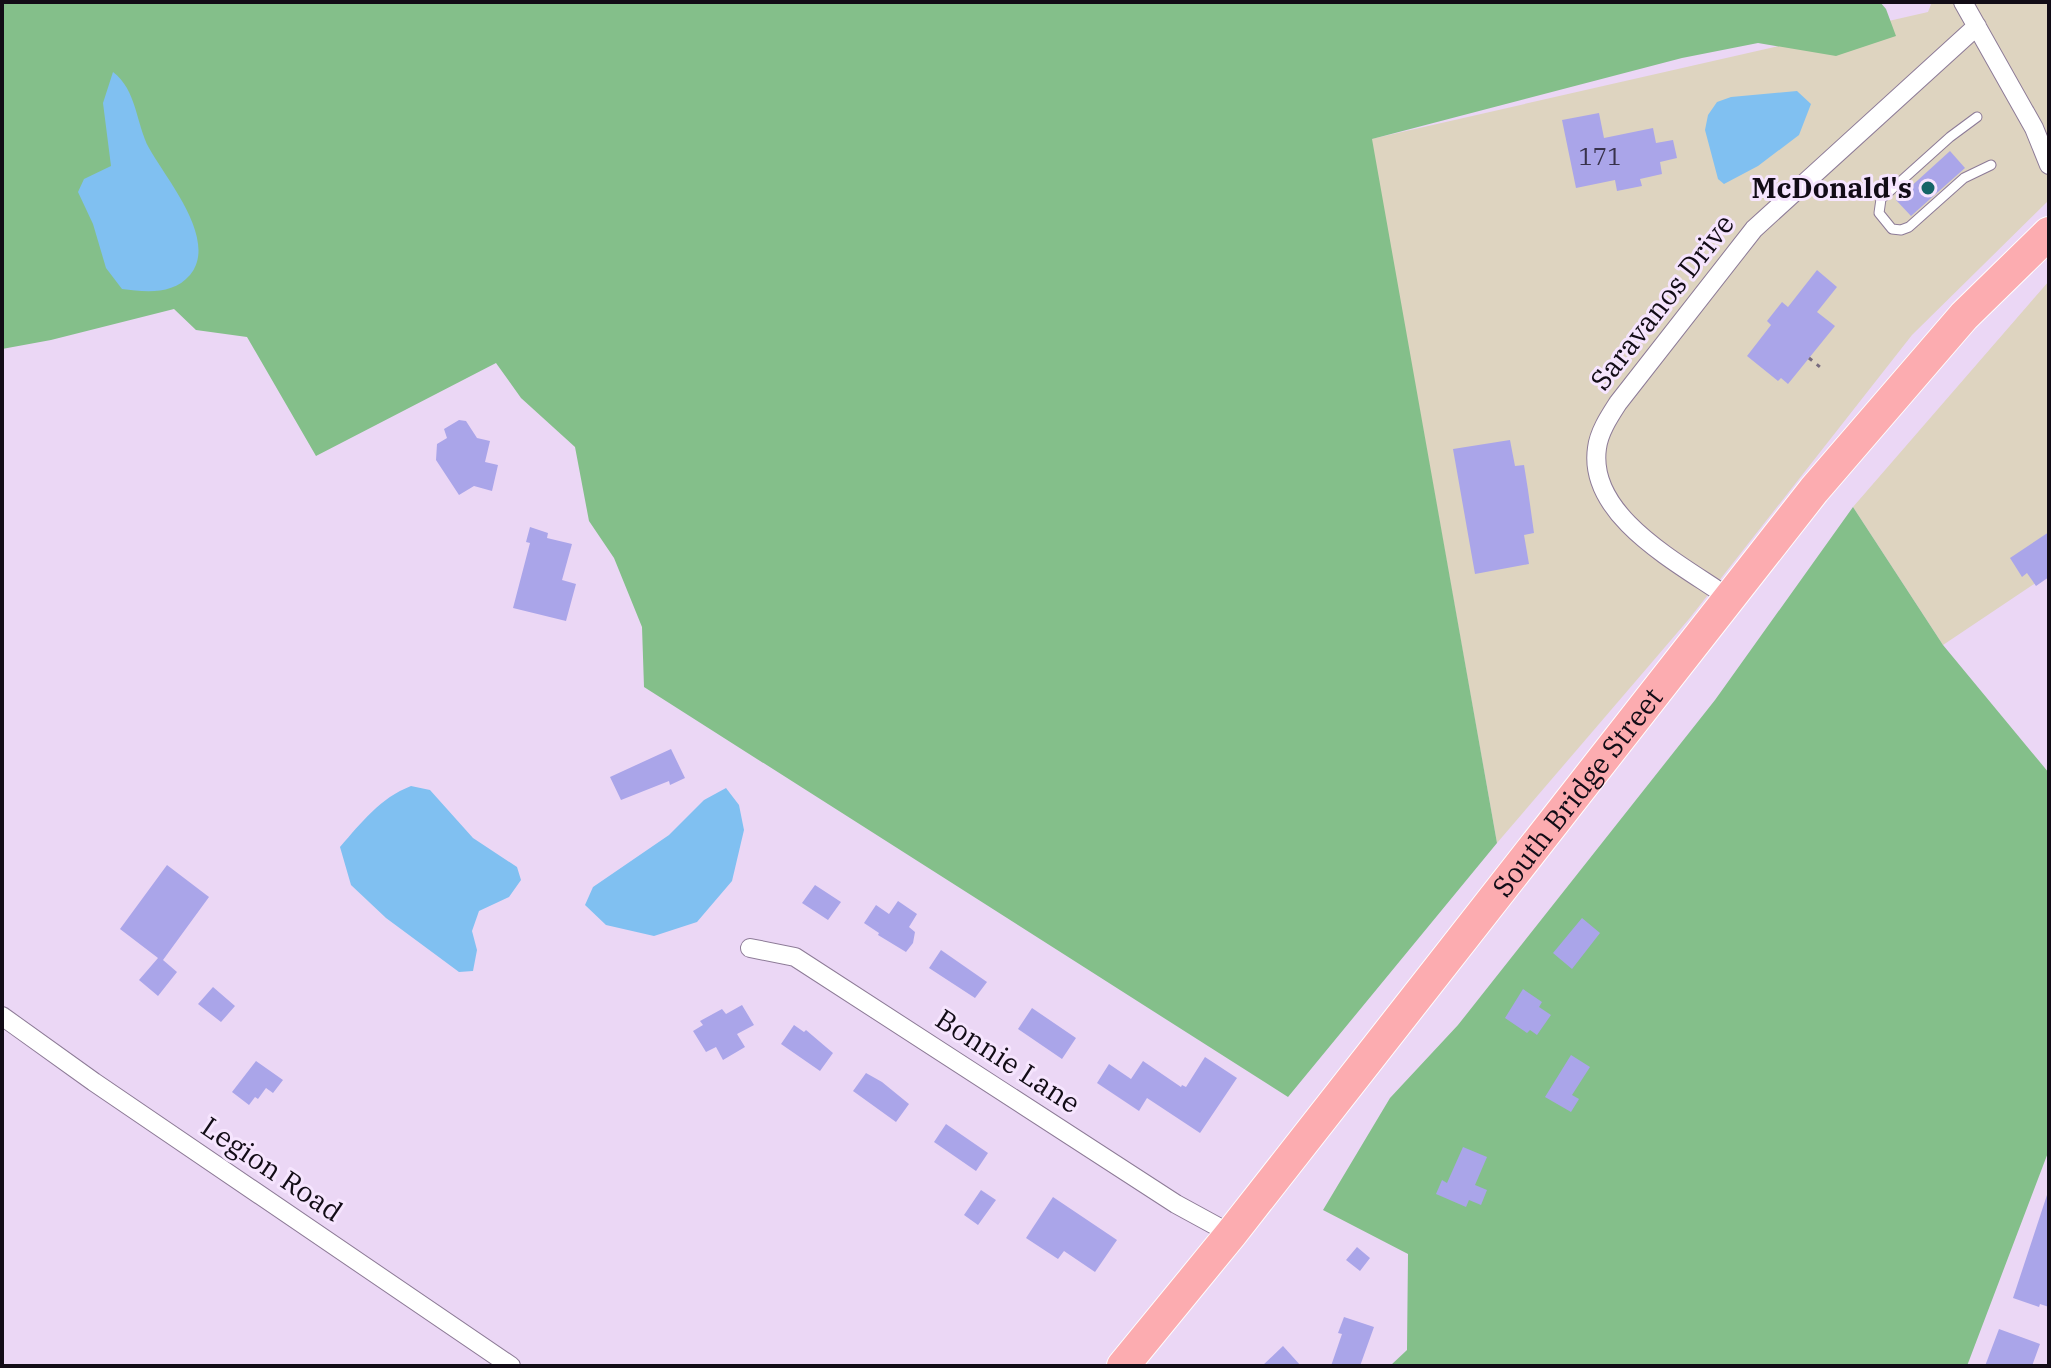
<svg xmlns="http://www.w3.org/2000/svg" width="2051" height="1368" font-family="'IBM Plex Serif',serif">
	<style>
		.commercial { fill: #ded4c0 }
		.forest { fill: #84bf8a }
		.water { fill: #80c0f1 }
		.building { fill: #aaa5e9 }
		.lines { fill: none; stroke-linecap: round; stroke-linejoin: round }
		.service-casing { stroke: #8d7b97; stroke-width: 11 }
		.minor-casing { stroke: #8d7b97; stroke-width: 20 }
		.trunk-casing { stroke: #fff; stroke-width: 34 }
		.path { stroke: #776b7e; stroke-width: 3; stroke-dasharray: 4 6; stroke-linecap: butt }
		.service { stroke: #fff; stroke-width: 9 }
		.minor { stroke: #fff; stroke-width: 18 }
		.trunk { stroke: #fcacb0; stroke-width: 32 }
		.poi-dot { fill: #146467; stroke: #f6e5fe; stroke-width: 3 }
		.labels { text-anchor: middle; stroke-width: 6; stroke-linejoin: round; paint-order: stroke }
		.number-label { font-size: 24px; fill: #38324b }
		.poi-label { font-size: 28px; font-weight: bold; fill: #120c16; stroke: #f6e5fe; text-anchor: end }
		.street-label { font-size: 28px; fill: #120c16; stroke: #f6e5fe }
	</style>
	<rect width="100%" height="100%" fill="#ebd7f5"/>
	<path class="commercial" d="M1932,2H2049V200L1912,335L1689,619L1497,843L1371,139L1928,12Z
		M2049,281V574L1943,645L1853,507Z"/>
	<path class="forest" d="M2,2H1880L1886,9L1896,36L1836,56L1758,43L1682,58L1372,139L1497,843L1288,1097L644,687L642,627L614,558L589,521L575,447L521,398L496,363L316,456L247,337L196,330L174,309L51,340L2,349Z
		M1853,507L1943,645L2049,773V1150L1967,1366H1390L1407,1350L1408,1254L1323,1210L1390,1098L1458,1025L1715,700Z"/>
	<path class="water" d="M113,72C137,90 136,124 149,148C166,179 219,240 190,275C173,295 146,292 122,289L106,268L93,224L78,192L84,179L111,166L103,103Z
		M1797,91L1811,104L1799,135L1758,166L1724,184L1718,179L1705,130L1708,115L1717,102L1731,97Z
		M411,786L430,790L473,838L517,867L521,880L509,897L479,911L472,931L477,950L473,971L459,972L386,918L351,885L340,847C362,822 380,798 411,786Z
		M726,788L739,805L744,830L732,881L697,922L654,936L606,925L585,905L593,887L669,835L704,800Z"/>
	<path class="building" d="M1599,113L1604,138L1653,128L1656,143L1673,140L1677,158L1660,162L1662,174L1640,179L1642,186L1617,191L1615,180L1576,188L1562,120Z
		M1950,151L1965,168L1911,216L1896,200Z
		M1817,270L1837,287L1817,312L1835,326L1788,384L1781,378L1778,381L1747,356L1771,325L1767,321L1782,302L1788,307Z
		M459,420L466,421L477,438L490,441L485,462L498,465L492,491L474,486L459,495L436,460L437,444L447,438L444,429Z
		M1510,440L1515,466L1524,465L1528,490L1534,533L1524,535L1529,564L1475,574L1453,449Z
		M530,527L548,533L547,538L572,544L562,580L576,584L566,621L513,608L530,543L526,542Z
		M2049,532V577L2036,586L2027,573L2022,577L2010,558Z
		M671,749L685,778L670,785L669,781L621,800L610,777Z
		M167,865L209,897L163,960L177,972L158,996L139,980L158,958L120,929Z
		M815,885L841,902L828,920L802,903Z
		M898,901L917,914L909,927L915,932L913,943L906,952L878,935L879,933L864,923L876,905L889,914Z
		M1582,918L1600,933L1572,969L1553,953Z
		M941,950L987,982L975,998L929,968Z
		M213,987L235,1006L221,1022L198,1004Z
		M1523,989L1542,1002L1539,1007L1551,1015L1537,1035L1530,1030L1527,1033L1505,1018Z
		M742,1005L754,1025L737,1034L745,1047L723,1060L716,1047L706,1052L693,1031L703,1025L700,1021L722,1009L726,1014Z
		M1032,1008L1076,1038L1062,1059L1018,1029Z
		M794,1025L804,1032L806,1030L833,1053L820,1071L781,1044Z
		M1571,1055L1590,1067L1572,1095L1579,1099L1571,1112L1545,1097Z
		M1205,1057L1237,1078L1200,1133L1147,1098L1139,1111L1097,1083L1109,1064L1131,1079L1143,1061L1181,1087L1182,1085L1186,1087Z
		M256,1061L283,1080L273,1093L266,1088L258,1099L255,1097L249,1105L232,1092Z
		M866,1073L882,1082L909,1104L896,1122L853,1091Z
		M946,1124L988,1153L976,1171L934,1142Z
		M1463,1147L1487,1157L1475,1185L1487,1190L1481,1205L1469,1200L1466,1207L1436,1194L1442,1180L1447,1183Z
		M981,1190L996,1200L978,1225L964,1215Z
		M2047,1195L2049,1307L2040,1304L2039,1307L2013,1298Z
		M1053,1197L1117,1240L1095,1272L1064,1251L1058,1259L1026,1238Z
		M1357,1247L1370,1258L1360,1271L1346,1260Z
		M1344,1317L1374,1327L1360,1366H1331L1342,1334L1338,1333Z
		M1999,1329L2040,1344L2032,1366H1985Z
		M1283,1346L1301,1366H1262Z"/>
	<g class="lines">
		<g class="service-casing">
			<path id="service" d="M1977,117L1950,137L1881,199L1879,213L1892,229L1901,230L1909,227L1964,178L1991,165"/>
		</g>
		<g class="minor-casing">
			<path id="minor" d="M1963,2L2034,128L2049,165
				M1729,598C1681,564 1587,517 1597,448C1599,432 1609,417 1618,403L1754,229L1977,26
				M750,948L795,957L1176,1204L1231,1234
				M2,1016L94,1082L511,1366"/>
		</g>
		<g class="trunk-casing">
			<g id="trunk">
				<path id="s1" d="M1123,1366L1231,1234L1814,490L1964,316L2049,233"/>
			</g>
		</g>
		<path class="path" d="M1809,358L1820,367"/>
		<use href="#service" class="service"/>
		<use href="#minor" class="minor"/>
		<use href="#trunk" class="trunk"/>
	</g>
	<circle class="poi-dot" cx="1928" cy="188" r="8"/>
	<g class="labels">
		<g class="number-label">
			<text x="1600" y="165">171</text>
		</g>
		<g class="poi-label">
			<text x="1912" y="198">McDonald's</text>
		</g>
		<g class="street-label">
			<text transform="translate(1662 302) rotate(-52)" y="10">Saravanos Drive</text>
			<text dy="10" stroke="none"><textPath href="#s1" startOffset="732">South Bridge Street</textPath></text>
			<text transform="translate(1008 1061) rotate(33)" y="10">Bonnie Lane</text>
			<text transform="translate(272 1169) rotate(34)" y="10">Legion Road</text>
		</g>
	</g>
	<rect width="2051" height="1368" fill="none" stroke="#120c16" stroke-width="8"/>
</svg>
